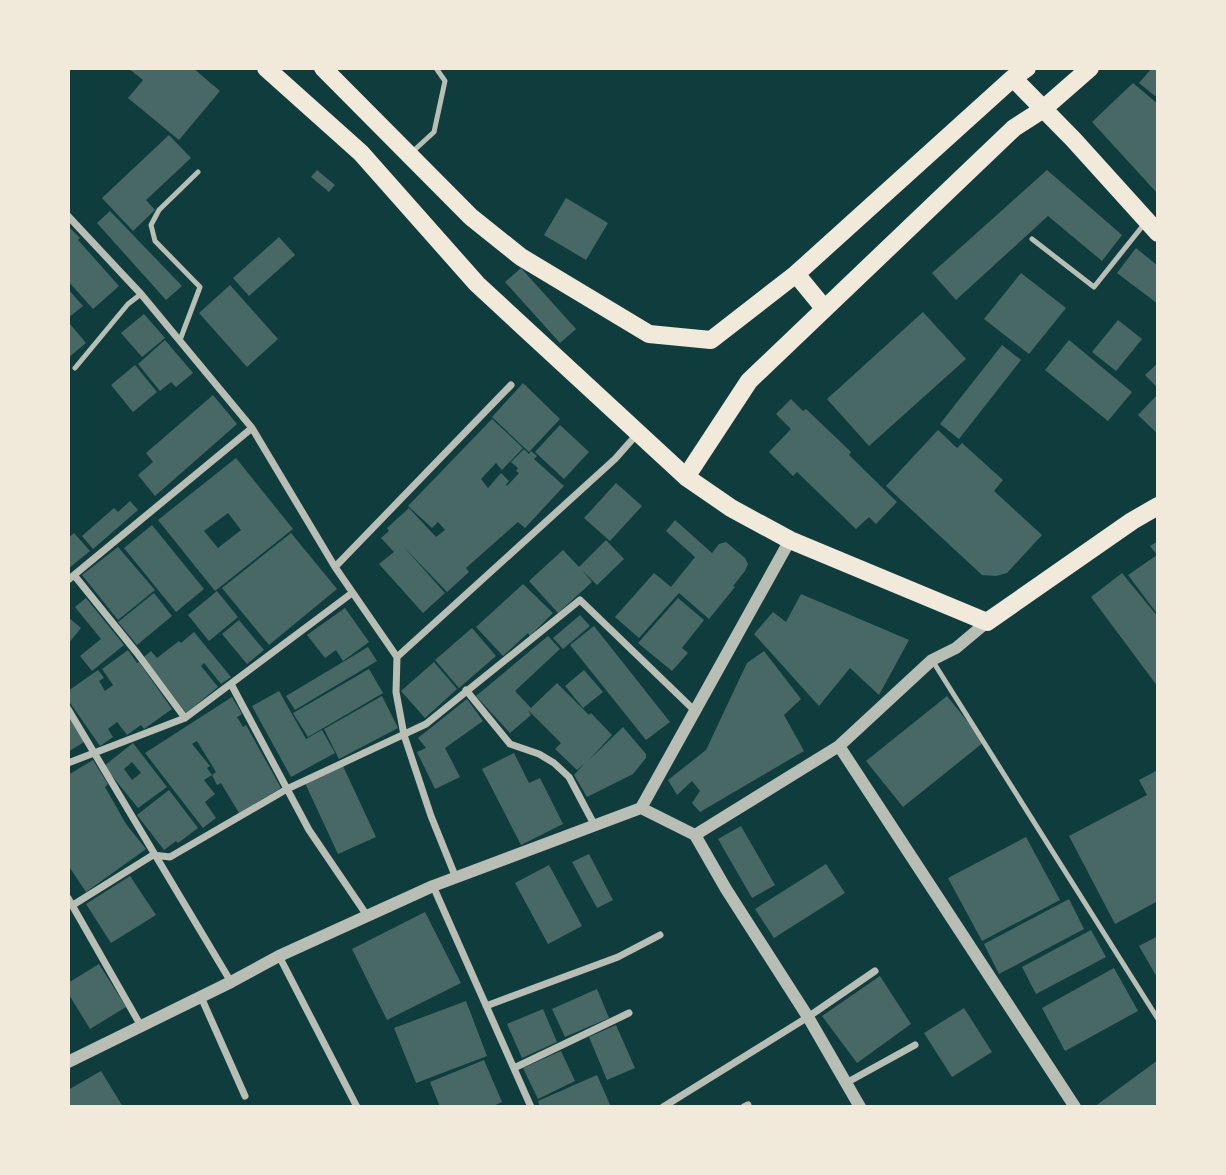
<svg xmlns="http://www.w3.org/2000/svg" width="1226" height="1175" font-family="Manrope,sans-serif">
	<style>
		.building { fill: #486865; fill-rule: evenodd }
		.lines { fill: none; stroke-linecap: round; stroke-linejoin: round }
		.service { stroke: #b8beb3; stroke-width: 5 }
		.minor { stroke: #b8beb3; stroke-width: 7 }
		.tertiary { stroke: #b8beb3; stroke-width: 12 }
		.primary { stroke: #f1e9da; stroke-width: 18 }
	</style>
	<rect width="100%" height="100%" fill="#0f3d3e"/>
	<path class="building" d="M128,68H193L220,91L179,140L128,98L143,80Z
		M1152,68H1158V94L1155,96L1139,83Z
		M1133,83L1158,104V194L1092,122Z
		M169,135L191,158L146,200L155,210L133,231L102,198Z
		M317,170L335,185L329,192L311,177Z
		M1047,170L1122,235L1102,261L1048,216L956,300L932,273Z
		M566,198L608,223L586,260L544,235Z
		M110,211L182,286L166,300L97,223Z
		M68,226L80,238L78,240L119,286L93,309L68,281Z
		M279,237L295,255L249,296L233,278Z
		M1136,248L1158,266V304L1117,273Z
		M521,268L576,329L560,343L505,282Z
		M1021,273L1066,308L1029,354L984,319Z
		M230,285L278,339L247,367L199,313Z
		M68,289L83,306L68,318Z
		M923,312L966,359L869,446L827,399Z
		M144,314L165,338L142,357L121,333Z
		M1118,320L1142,339L1116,371L1092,352Z
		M70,324L86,343L68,358V326Z
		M165,340L193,373L176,387L171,382L160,391L138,364Z
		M1069,340L1132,392L1108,421L1045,370Z
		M1002,345L1021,360L959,439L940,424Z
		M1158,363V388L1145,375Z
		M135,365L157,392L133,412L111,385Z
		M523,383L560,419L529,452L492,417Z
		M1158,394V434L1138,415Z
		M213,395L237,424L155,496L138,475L153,462L146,453Z
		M791,399L803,411L806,409L851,452L849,455L897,502L876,524L869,517L856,529L797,472L793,476L769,452L791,429L776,414Z
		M492,419L523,448L502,470L496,463L481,479L488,488L501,473L509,481L506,485L507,486L519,473L516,471L518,468L511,462L524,449L529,454L531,451L537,456L534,459L564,486L525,528L518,522L466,568L469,572L447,592L403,546L445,593L423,613L379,564L394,552L381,538L389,531L387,528L409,508L436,537L445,530L438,522L432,528L408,506Z
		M560,425L589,452L564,479L535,452Z
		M938,430L957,448L962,443L1003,480L994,491L1042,535L1007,573L996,576L982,575L886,486Z
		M236,458L293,529L215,591L158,520ZM228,513L241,530L218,548L204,531Z
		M616,483L642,506L610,541L584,518Z
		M130,501L138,510L93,549L82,536L114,508L118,512Z
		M675,520L712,553L719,544L726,542L745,558L748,564L745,571L733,586L735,587L709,619L679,593L639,638L615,617L654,573L671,587L695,557L666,531Z
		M152,525L204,589L176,612L124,548Z
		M74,533L90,551L68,569V538Z
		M291,533L337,589L269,645L222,588Z
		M606,540L624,559L597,585L582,570L592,582L558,613L529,581L563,550L579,567Z
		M1158,541V615L1128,575L1157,555L1150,546Z
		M118,547L155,590L118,620L82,575Z
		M1122,573L1158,617V687L1091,597Z
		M523,584L553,613L530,636L528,633L503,656L476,627Z
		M217,591L238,617L209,641L188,615Z
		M154,593L172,616L137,645L118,622Z
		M801,594L909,640L879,695L850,668L819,706L754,634L773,612L786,622Z
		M86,598L124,645L92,671L80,656L101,639L75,607Z
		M678,598L704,620L682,648L688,653L672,671L638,643Z
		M345,608L369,642L343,661L336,650L325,658L307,635Z
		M580,615L590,626L563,649L553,638Z
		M68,617L81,628L68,644Z
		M239,620L264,650L247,664L222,634Z
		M594,626L670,722L646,740L570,645Z
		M472,628L496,656L459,688L435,660Z
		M194,632L231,677L221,684L204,663L201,666L218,687L186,713L144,657L151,651L157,658L179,641L181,643Z
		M548,636L560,649L515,691L531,708L557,683L589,715L591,713L612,735L588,761L623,727L646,754V758L633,774L587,797L574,775L584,764L577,770L555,749L561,743L528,710L531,715L510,733L476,696Z
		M368,647L377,661L295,710L286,696Z
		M128,650L137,663L139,662L172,709L144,729L141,725L127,735L117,722L108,729L113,737L100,746L68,700V691L98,670L104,678L99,681L105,691L113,685L102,669Z
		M764,651L801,699L784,715L804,751L700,812L692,803L700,791L692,781L677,795L668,780L706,750L747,663Z
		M434,662L457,689L425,718L401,691Z
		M369,669L383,693L308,737L293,713Z
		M584,670L603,692L583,708L565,686Z
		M279,691L306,739L322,730L335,753L291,777L252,706Z
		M382,696L398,728L339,759L324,729Z
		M947,696L984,742L903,807L866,761Z
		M232,697L242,714L237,717L243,727L246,725L281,788L239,813L221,783L217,785L212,775L216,772L197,741L192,744L210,766L207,768L212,775L204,780L215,794L205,802L216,818L203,828L145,753Z
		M467,699L483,721L445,748L460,777L435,789L417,752L426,748L418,738Z
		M68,716L84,742L68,752Z
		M133,743L167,787L138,808L104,766ZM132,762L141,773L132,780L124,769Z
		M514,753L529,783L540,778L563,824L521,845L482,769Z
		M93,760L108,784L105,787L126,824L146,849L86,892L68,865V775Z
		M343,766L376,837L338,854L305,783Z
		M1158,770V901L1115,924L1069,836L1147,795L1139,780Z
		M169,790L198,828L178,843L176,841L164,850L137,815Z
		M741,826L775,885L752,898L718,839Z
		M1026,837L1060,900L982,941L948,878Z
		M589,854L613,900L597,908L572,862Z
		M826,864L845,893L774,938L755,909Z
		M549,865L582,926L548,944L515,883Z
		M130,876L156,915L111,943L86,904Z
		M1069,899L1084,929L999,974L984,944Z
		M425,912L461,983L387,1020L352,949Z
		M1091,930L1106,957L1036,994L1022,967Z
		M1158,936V979L1139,946Z
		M99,964L126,1007L90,1029L68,993V983Z
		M1114,968L1138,1011L1065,1051L1042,1008Z
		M880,976L911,1024L857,1063L822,1016Z
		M597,989L609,1018L565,1037L552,1009Z
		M466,1001L487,1056L416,1083L394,1028Z
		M964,1008L992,1052L952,1077L924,1033Z
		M543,1009L557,1042L522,1058L507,1024Z
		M616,1025L635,1068L607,1080L589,1037Z
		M561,1051L575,1081L538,1099L523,1068Z
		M484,1060L502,1102L491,1107H440L430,1082Z
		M1158,1060V1103L1152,1107H1094Z
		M101,1071L123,1107H68V1090Z
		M597,1075L611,1107H540L538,1101Z"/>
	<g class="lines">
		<path class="service" d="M410,154L434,132L445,81L436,68
			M1032,239L1094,287L1145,223
			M180,340L200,287L155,241L151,225L159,210L198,172
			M75,368L128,304L141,294
			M932,660L1158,1019"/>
		<path class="minor" d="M68,216L141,294L252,428L335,567L397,657L396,692L404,735L431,816L456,878
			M335,567L511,385
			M74,575L137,653L185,718
			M68,580L252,428
			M397,657L615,459L638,433
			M231,684L309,830L368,917
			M466,690L510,744L539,754L554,763L569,777L595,826
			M68,709L231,982
			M68,763L185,718L352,593
			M433,886L531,1107
			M68,898L141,1026
			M73,905L153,855L170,857L287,789L426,724L580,600L694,710
			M279,956L357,1107
			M201,997L245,1096
			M486,1006L618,957L660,935
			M514,1068L629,1013
			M846,1083L915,1045
			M663,1107L808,1017L875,971
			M744,1107L748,1105"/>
		<path class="tertiary" d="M839,746L1075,1107
			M641,808L695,835L726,889L808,1017L860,1107
			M641,808L790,540
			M695,835L839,746L932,660L956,648L987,622
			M68,1062L231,982L279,956L433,886L641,808"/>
		<path class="primary" d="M266,68L361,153L477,284L686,477L731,508L790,540L987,622L1132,521L1158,506
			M323,68L471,217L521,257L649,334L711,340L796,274L1013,78L1027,68
			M1013,78L1073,139L1158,233
			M796,274L824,308
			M686,477L749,381L1014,128L1042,110L1090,68"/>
	</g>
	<rect width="1226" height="1175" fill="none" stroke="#f1e9da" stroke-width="140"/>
</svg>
